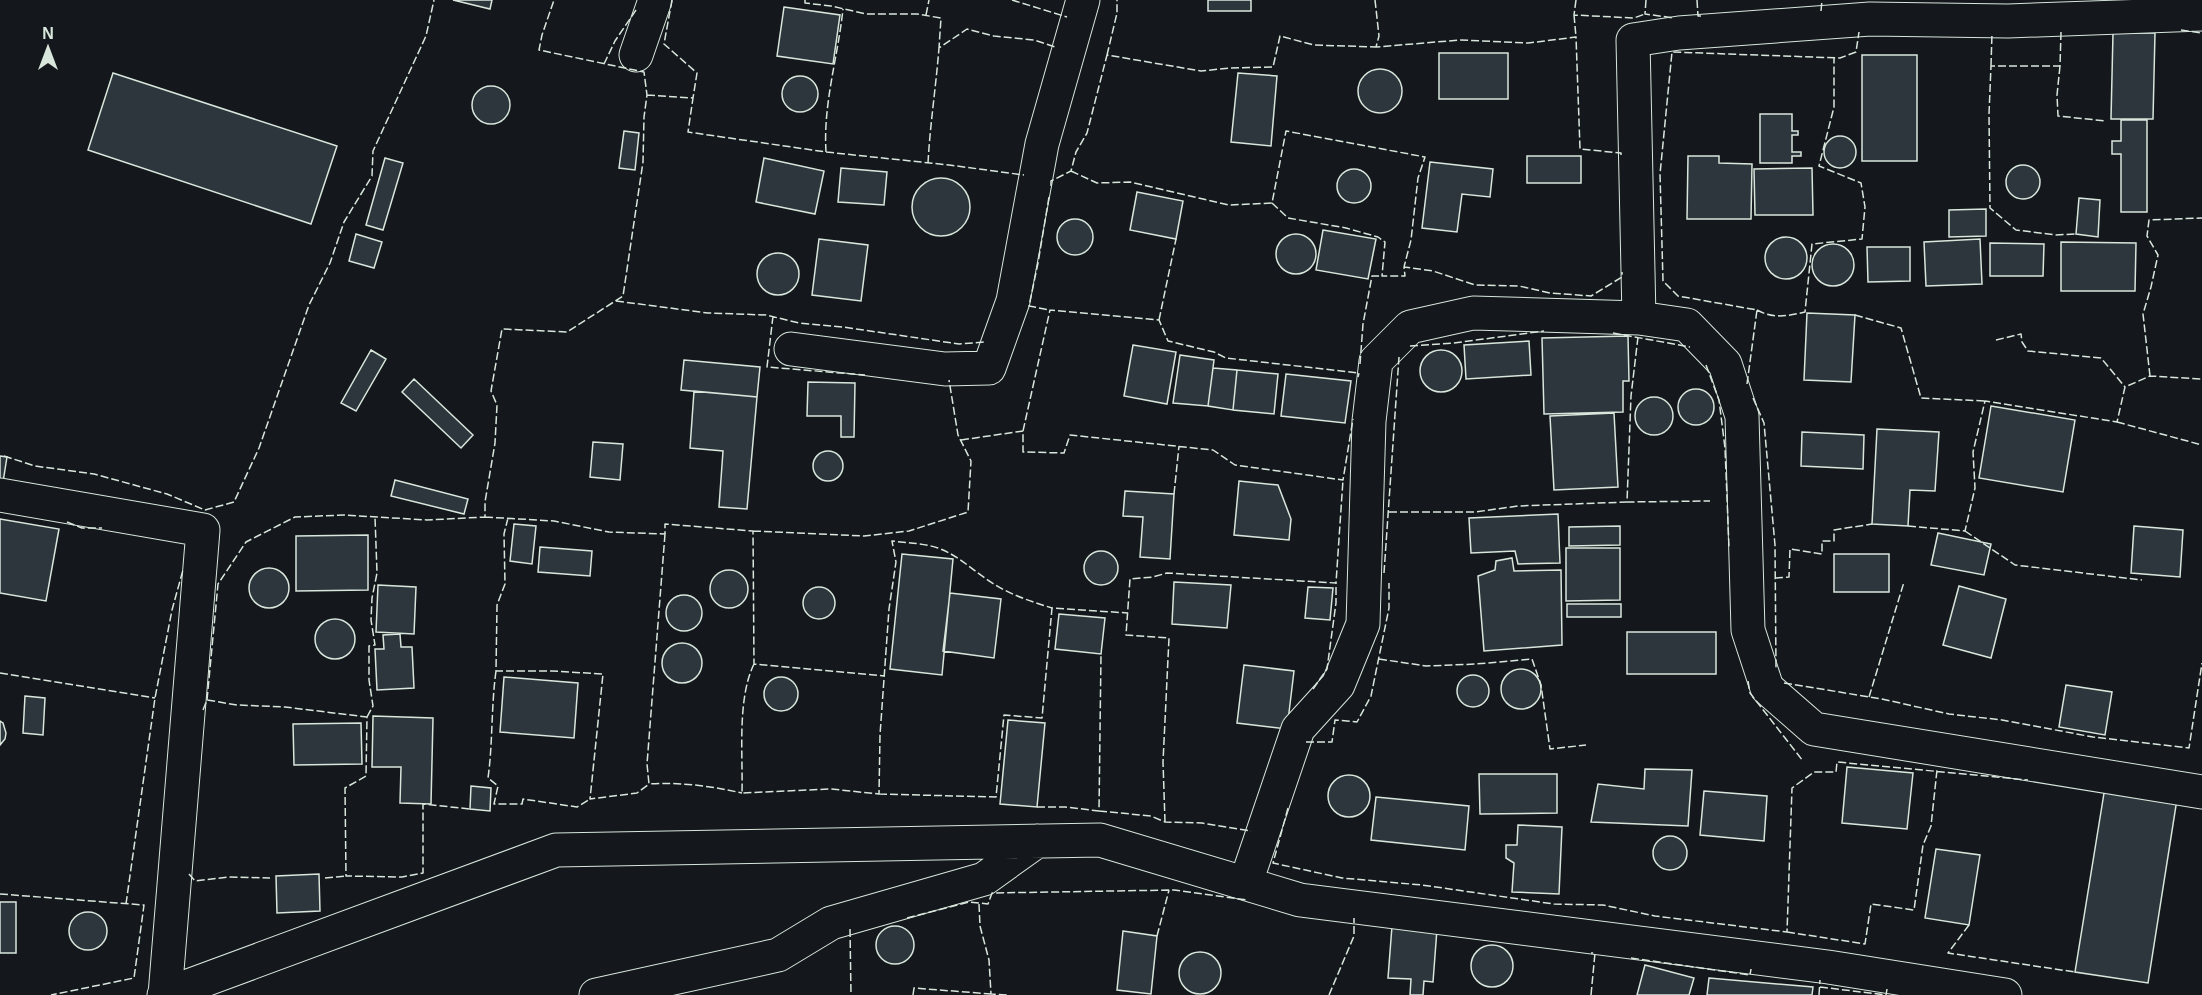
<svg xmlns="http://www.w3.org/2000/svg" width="2202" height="995" font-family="Helvetica,sans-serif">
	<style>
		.building { fill: #2c363c; stroke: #d8e6dc; stroke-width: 1.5 }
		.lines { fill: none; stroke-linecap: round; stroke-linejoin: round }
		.minor-casing { stroke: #d8e6dc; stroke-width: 35 }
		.minor { stroke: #14181c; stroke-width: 33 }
		.fence { stroke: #d8e6dc; stroke-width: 1.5; stroke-dasharray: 8 3; stroke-linecap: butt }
	</style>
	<rect width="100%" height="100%" fill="#14181c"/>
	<path class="building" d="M453,0H492L490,9Z
		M1208,0H1251V11H1208Z
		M784,7L840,15L833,64L777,56Z
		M2113,33H2155L2153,119H2111Z
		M1439,53H1508V99H1439Z
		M1862,55H1917V161H1862Z
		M1358 91a22 22 0 1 1 44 0a22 22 0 1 1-44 0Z
		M113,73L337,146L311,224L88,150Z
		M1238,73L1277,76L1271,146L1231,142Z
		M782 94a18 18 0 1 1 36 0a18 18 0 1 1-36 0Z
		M472 105a19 19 0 1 1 38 0a19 19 0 1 1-38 0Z
		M1760,114H1792V131H1798V135H1792V152H1801V156H1792V163H1760Z
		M2121,120H2147V212H2121V154H2112V141H2121Z
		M624,131L639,133L635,170L619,168Z
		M1824 152a16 16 0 1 1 32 0a16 16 0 1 1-32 0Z
		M1527,156H1581V183H1527Z
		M1688,156H1719V163L1752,164L1751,219H1687Z
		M385,158L403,163L383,230L366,225Z
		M764,158L824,171L815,214L756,202Z
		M1430,162L1493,169L1490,197L1462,194L1457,232L1422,228Z
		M2006 182a17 17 0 1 1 34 0a17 17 0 1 1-34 0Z
		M841,168L887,172L884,205L838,202Z
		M1812,168L1813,215H1755L1754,169Z
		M1337 186a17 17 0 1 1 34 0a17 17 0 1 1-34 0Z
		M912 207a29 29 0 1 1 58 0a29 29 0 1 1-58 0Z
		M1137,192L1183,201L1176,239L1130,230Z
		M2079,198L2100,200L2098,237L2076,234Z
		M1986,209V236L1949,237V210Z
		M1057 237a18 18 0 1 1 36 0a18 18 0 1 1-36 0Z
		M1323,230L1376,239L1368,279L1316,270Z
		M1276 254a20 20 0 1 1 40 0a20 20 0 1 1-40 0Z
		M356,234L382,242L374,268L349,261Z
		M1765 258a21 21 0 1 1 42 0a21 21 0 1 1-42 0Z
		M819,239L868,245L861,301L812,295Z
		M1980,239L1982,284L1926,286L1924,242Z
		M2061,242L2136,243L2135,291H2061Z
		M1990,243L2044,244L2043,276H1990Z
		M1812 265a21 21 0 1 1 42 0a21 21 0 1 1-42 0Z
		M1867,247H1910V281L1868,282Z
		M757 274a21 21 0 1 1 42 0a21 21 0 1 1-42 0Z
		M1807,313L1855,315L1851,382L1804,380Z
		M1628,336L1629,381H1623V412L1544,414L1542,338Z
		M1529,341L1531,375L1466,379L1464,345Z
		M1133,345L1176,352L1167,404L1124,396Z
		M371,350L386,359L356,411L341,403Z
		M1420 371a21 21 0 1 1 42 0a21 21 0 1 1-42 0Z
		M1180,355L1214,360L1208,406L1173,403Z
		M684,360L760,367L757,397L681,390Z
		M1213,368L1237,370L1233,410L1208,406Z
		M1237,370L1278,374L1274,414L1233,410Z
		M1286,374L1351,381L1345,423L1281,416Z
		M414,379L473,435L461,448L402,392Z
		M808,382L855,383L854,437H841V416H807Z
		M1678 407a18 18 0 1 1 36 0a18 18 0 1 1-36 0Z
		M694,391L757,397L747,509L719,507L723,451L690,448Z
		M1635 416a19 19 0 1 1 38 0a19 19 0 1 1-38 0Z
		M1991,406L2075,420L2063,492L1979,478Z
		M1614,413L1618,487L1554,490L1550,416Z
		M1877,429L1939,432L1935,491L1910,490L1908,526L1872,524Z
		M1802,432L1864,435L1863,469L1801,466Z
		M593,442L623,444L620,480L590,477Z
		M813 466a15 15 0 1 1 30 0a15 15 0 1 1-30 0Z
		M0,456L7,457L3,482H0Z
		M395,480L468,499L464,514L391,496Z
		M1239,481L1278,485L1291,519L1289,540L1234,535Z
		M1125,491L1174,494L1170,559L1140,557L1143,517L1123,516Z
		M1558,514L1560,563L1518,564L1515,551L1471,553L1469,518Z
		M0,519L59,529L46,601L0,593Z
		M514,524L536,526L532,564L510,561Z
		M1620,526V545L1569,546V527Z
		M2134,526L2183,530L2180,577L2131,573Z
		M1938,533L1991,544L1984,575L1931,565Z
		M368,535V590L296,591V536Z
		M540,547L592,551L590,576L538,572Z
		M1566,548H1620V600L1566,601Z
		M1084 568a17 17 0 1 1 34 0a17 17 0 1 1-34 0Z
		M902,554L953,559L942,675L890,669Z
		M1834,554H1889V592H1834Z
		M1512,558L1514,571L1561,570L1562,645L1484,651L1478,576L1495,570L1496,561Z
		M249 588a20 20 0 1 1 40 0a20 20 0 1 1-40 0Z
		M710 589a19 19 0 1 1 38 0a19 19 0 1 1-38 0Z
		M1174,582L1231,585L1227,628L1172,624Z
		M378,585L416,587L414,634L376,632Z
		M1959,586L2006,599L1991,658L1943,645Z
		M1308,587L1333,588L1330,620L1305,618Z
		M803 603a16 16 0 1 1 32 0a16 16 0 1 1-32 0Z
		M950,593L1001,599L994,658L943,651Z
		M666 613a18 18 0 1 1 36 0a18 18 0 1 1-36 0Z
		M1567,604H1621V617H1567Z
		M1059,614L1105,618L1101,654L1055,649Z
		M315 639a20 20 0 1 1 40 0a20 20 0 1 1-40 0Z
		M1627,632H1716V674H1627Z
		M400,634L401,647H412L414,688L377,690L375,649H384L383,635Z
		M662 663a20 20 0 1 1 40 0a20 20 0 1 1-40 0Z
		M1244,665L1294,671L1287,729L1237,723Z
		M1501 689a20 20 0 1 1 40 0a20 20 0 1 1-40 0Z
		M1457 691a16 16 0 1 1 32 0a16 16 0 1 1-32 0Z
		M764 694a17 17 0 1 1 34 0a17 17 0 1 1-34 0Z
		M504,677L578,683L574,738L500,732Z
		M2066,685L2112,692L2105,735L2059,727Z
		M25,696L45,698L43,735L23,733Z
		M373,716L433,718L431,804L400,803L401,767H372Z
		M1008,720L1045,723L1037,807L1000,804Z
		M0,721L3,723L6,733L5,739L0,745Z
		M361,723L362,764L294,765L293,724Z
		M1847,767L1913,773L1907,829L1842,823Z
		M1645,769L1692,770L1688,826L1591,822L1598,784L1644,789Z
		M1479,774H1557V813L1480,814Z
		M1328 796a21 21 0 1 1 42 0a21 21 0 1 1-42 0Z
		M471,786L491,788L490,811L470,809Z
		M2105,787L2177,799L2148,983L2075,972Z
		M1704,791L1767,796L1764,841L1700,835Z
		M1376,797L1469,806L1465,850L1371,840Z
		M1518,825L1562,827L1559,894L1512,892L1514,863L1506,858V845H1517Z
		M1653 853a17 17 0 1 1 34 0a17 17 0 1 1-34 0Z
		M1936,849L1980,855L1969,925L1925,918Z
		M319,874L320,911L277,913L276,876Z
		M0,902H16V953H0Z
		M69 931a19 19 0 1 1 38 0a19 19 0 1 1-38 0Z
		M876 945a19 19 0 1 1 38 0a19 19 0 1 1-38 0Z
		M1392,926L1437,929L1433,982L1424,981L1423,995H1410L1411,979L1388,978Z
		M1123,931L1157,936L1151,994L1117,990Z
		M1471 966a21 21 0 1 1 42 0a21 21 0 1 1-42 0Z
		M1179 973a21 21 0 1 1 42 0a21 21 0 1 1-42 0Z
		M1645,965L1694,978L1689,995H1637Z
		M1709,978L1813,987L1812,995H1707Z"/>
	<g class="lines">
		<g class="minor-casing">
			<path id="minor" d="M636,55L655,0
				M1639,318L1633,40L1679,33L1870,19L2008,21L2202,14
				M791,349L945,369L989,368L1013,301L1042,144L1083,0
				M0,495L203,530L165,995
				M1246,882L1298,729L1338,685L1363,624L1369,421L1376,361L1410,327L1473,313L1639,318L1687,325L1725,364L1742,416L1748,630L1767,688L1814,729L2202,792
				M164,995L556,850L1100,840L1300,900L1828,967L2005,995
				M596,995L778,955L831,923L984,879L1037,841"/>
		</g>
		<use href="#minor" class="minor"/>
		<path class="fence" d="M672,0L664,44L697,73L693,98
			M805,0V3L831,6L866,14H917L941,18L939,48
			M1012,0L1067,17
			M1375,0L1379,36L1376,47L1460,40L1528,43L1576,37L1580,149L1621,153V155
			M1576,0L1574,15L1634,18L1645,14
			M1646,0L1645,14L1674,18
			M1697,0L1698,16H1703
			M1821,11L1822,0
			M926,15L929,0
			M1574,15L1576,37
			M2181,30L2202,33
			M2061,32L2060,66H1991L1989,114L1990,208L2016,230L2056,235L2076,234
			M1107,55L1117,13V0
			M604,64L615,41L636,10
			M1991,66L1992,33
			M2060,66L2057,95L2058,116L2106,121
			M647,95L693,98L688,132L826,152L949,165L1024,175
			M826,152C823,103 838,57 843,9
			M928,163C930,125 936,86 939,48L967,29L994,36L1034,40L1055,47
			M1071,171L1097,183L1130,182L1229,205L1272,203L1286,131L1425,157L1418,178L1411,240L1404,267
			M1051,186V181L1071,171L1076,152L1087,133L1107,55L1201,71L1230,68L1273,67L1280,36L1314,45L1376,47
			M1049,197L1038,263L1029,306L1050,310
			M1272,203L1288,218L1346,228L1378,237L1385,242L1382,276H1405L1404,267L1433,271L1475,285L1519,286L1550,293L1591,296L1622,277V272
			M616,301L708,313L766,315L799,323L843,327L959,344L985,342
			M1757,310C1773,319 1788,316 1805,312L1812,244L1862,239L1865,207L1861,183L1819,166L1834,107V58
			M1855,315L1901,328L1921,398L1985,401
			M773,316L767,367L865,375
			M1159,320L1176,239
			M1613,333L1690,347
			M1638,337L1631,396L1627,502L1710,501
			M1996,340L2021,334L2022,342L2028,351L2101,358L2125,387
			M1410,346L1454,343L1544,331
			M1360,364L1363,324L1372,276H1382
			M1706,365L1719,400L1725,448L1729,548
			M2150,376L2143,314L2151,287L2158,255L2147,236L2149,220L2202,218
			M1747,384L1757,310L1678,296L1663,281L1660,174L1672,52L1840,58L1856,52L1859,32
			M1753,398L1764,423L1775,545L1776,668
			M2117,422L2202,445
			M1023,431L1050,310L1159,320L1168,341L1214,352L1226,358L1359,373L1358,377
			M961,440L1023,431V452L1064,453L1070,435L1213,450L1235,465L1343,480L1353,419
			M4,456L35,466L94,474L167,494L205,510L234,502L259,448L309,305L330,263L344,222L372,176L373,151L426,36L434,0
			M1174,494L1179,446
			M1389,512H1475L1518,506L1627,502
			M485,517L554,521L609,532L665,534V524L753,531L754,664L885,676
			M508,518L504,534L505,584L497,605L496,671H552L603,674L590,799L637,793L649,784
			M67,522L82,528H102
			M1908,526L1965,531L1975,488L1973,452L1985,401L2117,422L2125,387L2150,376L2202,379
			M753,531L864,536L909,531L968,512L971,461L958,435L949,380
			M1965,531L2015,565L2142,580
			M665,534L647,764L649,784C681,782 710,786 742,793
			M1384,573L1399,357
			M1775,578L1789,577L1790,549L1822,554V541H1834V530L1872,524
			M1379,659L1426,666L1476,664L1532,659L1541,685L1550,749L1586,745
			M754,664C737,699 743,754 742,793L831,789L879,794L880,735L889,609L896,562L892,541C908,543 923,543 938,548C957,555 969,567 985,578C1005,593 1029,601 1052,608
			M496,671C491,707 493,742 488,778L498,786L494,804H522L523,799L577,807L590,799
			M0,673L155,698
			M1748,681L1750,693L1803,761
			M1784,683L1882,699L1949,714L2002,720L2093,737L2189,748L2202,663
			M1313,689L1327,669L1336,603V583
			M1869,697L1904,582
			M207,700L218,584L246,542L295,517L344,515L427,520L485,517V502L495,443L497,405L491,391L502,329L567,332L623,296L643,162L644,117L647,95L644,72L539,50L542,35L554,0
			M203,710L207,700L237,705L285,707L367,717L366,776L345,788L346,876L402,877L423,873V804L470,809
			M367,717L373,706L369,680V646L375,645L371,620L372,598L377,573L375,517
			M1306,742H1332L1335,720L1357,722L1371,696L1389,608V583
			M879,794L996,797L1004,715L1042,718L1052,608L1128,613
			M1037,807H1065L1099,811L1101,654
			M1288,808L1273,863L1342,878L1422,885L1554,904L1603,905L1655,916L1787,932L1792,788L1814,772H1836L1837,762L2028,780
			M1099,811L1151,816L1165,822L1202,823L1251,831
			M1165,822L1163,762L1169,638L1126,635L1130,579L1153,577L1167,573L1336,583L1343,480
			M189,874L195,881L228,877L270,878
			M325,878L346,876
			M0,894L144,905L134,978L51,995
			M126,904L155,698L172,610L183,570
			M979,904L980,926L989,960L991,994L1007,995
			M907,918L969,902L988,904L992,893L1174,890L1247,900
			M1969,925L1948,953L2075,972
			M850,929L851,995
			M1787,932L1865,944L1871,904L1914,910L1923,845L1931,826L1937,770
			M1157,936L1169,890
			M1631,958L1750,975L1751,969
			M1820,987L1886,995L1887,989
			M913,995L914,988L991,994
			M1329,995L1354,936V918
			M1591,995L1595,953H1591
			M1819,995L1820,980"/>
	</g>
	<g transform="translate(48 48)" stroke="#14181c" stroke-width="4.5" paint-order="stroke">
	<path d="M0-4.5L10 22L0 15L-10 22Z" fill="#d8e6dc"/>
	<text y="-9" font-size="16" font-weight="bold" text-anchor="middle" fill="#d8e6dc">N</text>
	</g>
</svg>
